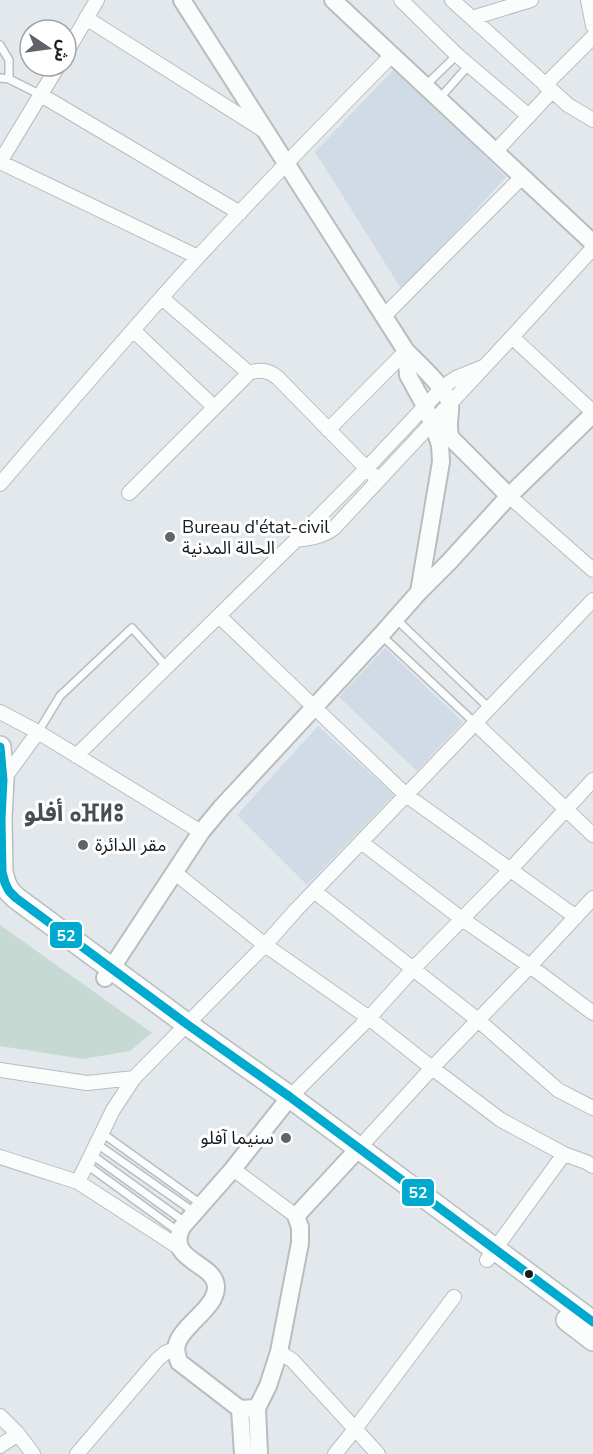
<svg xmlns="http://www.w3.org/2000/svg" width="593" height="1454" font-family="'Nunito Sans','Noto Sans Arabic','Noto Sans Tifinagh',sans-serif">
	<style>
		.built { fill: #d0dbe5 }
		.green { fill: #c6dad3 }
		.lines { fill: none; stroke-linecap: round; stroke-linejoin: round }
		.service-casing { stroke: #b9bdc0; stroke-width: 10 }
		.minor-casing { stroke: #b9bdc0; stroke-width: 16 }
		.tertiary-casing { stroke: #b9bdc0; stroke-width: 20 }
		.primary-casing { stroke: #b9bdc0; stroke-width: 24 }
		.service { stroke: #fbfcfc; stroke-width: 7 }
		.minor { stroke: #fbfcfc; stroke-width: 14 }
		.tertiary { stroke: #fbfcfc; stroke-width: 16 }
		.primary { stroke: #fbfcfc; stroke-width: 21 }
		.bus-1-casing { stroke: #fff; stroke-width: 14 }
		.bus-1 { stroke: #00a9ce; stroke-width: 9 }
		.poi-dot { fill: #606367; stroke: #fff; stroke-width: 2 }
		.bus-dot { fill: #191c1f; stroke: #fff; stroke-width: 2 }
		.labels { text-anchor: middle; stroke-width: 6; stroke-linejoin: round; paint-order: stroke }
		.poi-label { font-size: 18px; fill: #191c1f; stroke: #fff; text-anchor: start }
		.district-label { font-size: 24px; font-weight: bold; fill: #464e55; stroke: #fff }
		.line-badge { stroke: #fff; stroke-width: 2 }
		.badge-label { font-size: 16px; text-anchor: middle; font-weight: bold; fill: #fff }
	</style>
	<rect width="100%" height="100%" fill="#e3e8ed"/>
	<path class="built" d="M395,68L506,177L402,290L315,152Z
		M385,648L463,722L417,771L339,697Z
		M318,726L394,795L307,885L237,815Z"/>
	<path class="green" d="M0,925L152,1033L130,1051L83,1059L0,1046Z"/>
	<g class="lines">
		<g class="service-casing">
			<path id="service" d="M0,45L9,60V79
				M0,78L9,79L41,95
				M425,86L457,55
				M439,99L469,65
				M396,619L489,708
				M381,635L475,723
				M38,732L60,696L132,628L166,666
				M102,1133L201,1204
				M97,1144L194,1212
				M92,1155L185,1222
				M87,1165L179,1232"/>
		</g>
		<g class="minor-casing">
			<path id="minor" d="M401,0L457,55L529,116
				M452,0L568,105L593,120
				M588,0L593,26
				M86,18L263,130
				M472,18L531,0
				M66,53L97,0
				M545,85L593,37
				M41,95L240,213
				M495,152L552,91
				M0,162L198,257
				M0,162L58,66
				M162,298L249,373
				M384,316L522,177
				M133,330L214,407
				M512,337L593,412
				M328,430L406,351
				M0,484C65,408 130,332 197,258C261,189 326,122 392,55
				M129,493L249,373C260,369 269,370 278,378L373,475
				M509,496L593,570
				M296,540C311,538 322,537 334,528L512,337L593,248
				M219,616L406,795L576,917
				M0,712L38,732
				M475,723L593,835
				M76,756L296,540L366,469L444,386L456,378L483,367
				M3,780L38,732L201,832
				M361,842L462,919L530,966L593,1013
				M174,872L265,945L369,1018L432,1068L501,1120L564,1154L586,1162L593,1166
				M314,891L478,1020L558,1090L593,1108
				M0,1070L87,1083L134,1078
				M290,1097L369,1018L413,969L510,870L593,780
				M359,1148L432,1068L530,966L593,898
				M0,1157L78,1182L180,1248
				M233,1169L296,1216
				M78,1182L113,1110L134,1078L265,945L295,911L593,600
				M487,1260L564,1154
				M279,1352L292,1360L378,1454
				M0,1416L18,1434L33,1454
				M0,1446L18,1434
				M77,1454L158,1359L165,1353L176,1348
				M335,1454L355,1429L454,1297"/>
		</g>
		<g class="tertiary-casing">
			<path id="tertiary" d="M182,0L406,351C417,362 448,390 450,405C451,417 446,426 451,438L509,496
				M333,0L593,243
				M406,351L408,375L425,406L437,436L440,445L441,462L419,592
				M105,978L201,832L221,808L381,635L419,592L449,562L509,496L593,414
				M257,1408L240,1409L179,1362C177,1356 175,1350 177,1344C183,1324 217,1308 216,1286C214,1262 165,1261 182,1227L233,1169L290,1097
				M240,1409L243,1454
				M259,1454L257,1408L268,1386L279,1352L300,1243V1227L296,1216L359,1148"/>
		</g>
		<g class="primary-casing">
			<path id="primary" d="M0,747L3,780L1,819L2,872L5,883L9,891L16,898L188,1025L290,1097L593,1322
				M567,1320L593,1340"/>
		</g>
		<use href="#service" class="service"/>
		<use href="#minor" class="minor"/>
		<use href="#tertiary" class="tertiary"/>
		<use href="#primary" class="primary"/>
		<g class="bus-1-casing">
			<path id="bus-1" d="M0,747L3,780L1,819L2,872L5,883L9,891L16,898L188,1025L290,1097L593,1322"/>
		</g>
		<use href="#bus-1" class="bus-1"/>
	</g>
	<g class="poi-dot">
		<circle cx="170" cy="537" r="6"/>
		<circle cx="83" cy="845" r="6"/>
		<circle cx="286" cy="1138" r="6"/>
	</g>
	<circle class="bus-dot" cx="529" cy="1274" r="5"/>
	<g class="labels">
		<g class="poi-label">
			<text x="182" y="533">Bureau d'état-civil<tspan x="182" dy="21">الحالة المدنية</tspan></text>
			<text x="95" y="851">مقر الدائرة</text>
			<text x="274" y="1144" text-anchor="end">سنيما آفلو</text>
		</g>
		<g class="district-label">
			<text x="74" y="821">أفلو ⴰⴼⵍⵓ</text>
		</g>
	</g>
	<g class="line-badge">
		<rect x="49" y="921" width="34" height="28" rx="6" fill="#00a9ce"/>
		<rect x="401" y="1178" width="34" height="29" rx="6" fill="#00a9ce"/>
	</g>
	<g class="badge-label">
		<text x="66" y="941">52</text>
		<text x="418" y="1198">52</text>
	</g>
	<g transform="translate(48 48) rotate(103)"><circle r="28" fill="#ffffff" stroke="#a3a4a5" stroke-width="1.5"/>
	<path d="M0-4.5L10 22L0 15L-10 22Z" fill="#606367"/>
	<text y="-9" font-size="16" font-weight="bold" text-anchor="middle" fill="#191c1f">ش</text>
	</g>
</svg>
